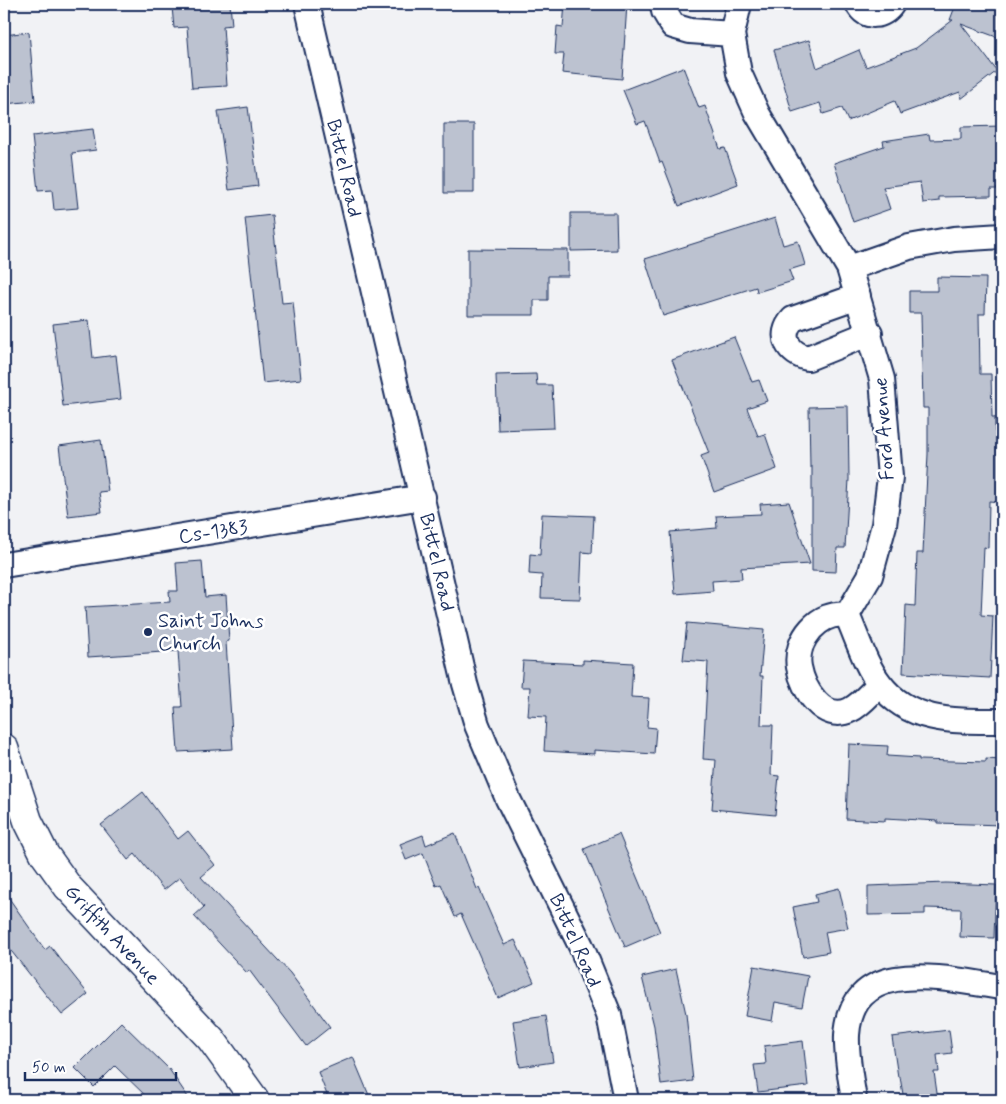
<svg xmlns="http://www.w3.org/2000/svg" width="1006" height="1104" font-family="Mynerve,sans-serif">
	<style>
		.building { fill: #bcc2d0; stroke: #1b2f5e }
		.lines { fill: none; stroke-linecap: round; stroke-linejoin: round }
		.street-casing { stroke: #1b2f5e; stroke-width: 28 }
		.secondary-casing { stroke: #1b2f5e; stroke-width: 31 }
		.street { stroke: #fff; stroke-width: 24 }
		.secondary { stroke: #fff; stroke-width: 28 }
		.poi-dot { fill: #1b2f5e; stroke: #fff; stroke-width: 2 }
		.labels { text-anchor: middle; stroke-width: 5; stroke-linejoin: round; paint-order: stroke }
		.street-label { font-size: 20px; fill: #1b2f5e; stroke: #fff }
		.poi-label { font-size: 20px; fill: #1b2f5e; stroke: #fff; text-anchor: start }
	</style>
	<rect width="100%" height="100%" fill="#f1f2f5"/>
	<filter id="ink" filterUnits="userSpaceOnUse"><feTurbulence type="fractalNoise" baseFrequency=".02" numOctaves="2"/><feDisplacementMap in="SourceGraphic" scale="10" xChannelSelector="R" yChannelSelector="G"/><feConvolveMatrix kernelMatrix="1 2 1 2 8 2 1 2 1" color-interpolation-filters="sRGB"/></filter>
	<g filter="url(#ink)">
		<path class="building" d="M230,4L232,25L223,26L227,86L192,88L187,27L174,28L172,7Z
			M565,4H627L622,79L562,73L564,54H555L557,26L563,27Z
			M956,4H1002V39L961,24L997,71L961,99L960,92L900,114L895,101L848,121L842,108L823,114L820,103L792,112L774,50L809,40L817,68L859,50L866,67L916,48L953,20H950Z
			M29,32L35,101L4,104V35Z
			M683,67L699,108L705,106L720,149L725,148L738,184L679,206L662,162L660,163L645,121L637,124L623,90Z
			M248,107L258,186L229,190L218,111Z
			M444,124H474V193H444Z
			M1002,126V189H991V196L939,197V201L923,203L920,182L883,187L890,209L853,222L834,163L884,146L883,141L929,134L930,140L961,139V127Z
			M93,129L96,150L72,153L78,208L54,210L52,190L38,191L32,136Z
			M571,213H616L617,250L571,251Z
			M272,215L282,303L293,302L301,379L263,383L245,218Z
			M775,218L783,245L798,241L805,265L789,270L793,281L757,292L756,287L663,316L645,259Z
			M468,249L568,250V276H548V300H534V315H468Z
			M937,277L986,278L985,314H979L980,374H991L992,417H995V432H1002L1000,502L989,501L988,548L984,547L981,615L993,616L990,678L903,673L906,605L915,606L917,553H923L928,454V408H923L921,313H909V291H937Z
			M89,320L93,358L116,355L121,399L63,406L53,324Z
			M734,337L752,382L759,380L767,401L747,408L758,436L765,434L777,469L714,492L701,456L709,453L672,360Z
			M536,374L537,385H552L554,428L498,430L496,375Z
			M848,406L849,479L845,548H837L836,572L812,571V467H810L809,407Z
			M101,440L108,491L99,492L102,512L68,516L59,446Z
			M789,502L810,564L741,568L742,579L712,581L713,591L675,594L670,532L717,528L716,516L761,514L760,504Z
			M542,514L594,516L592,553L582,552L580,599L541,598L542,575L529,574L530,554L540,555Z
			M202,561L205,597L226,595L229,641L226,642L233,749L178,752L175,707H182L178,651L88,657L85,607L170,602L169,591H178L176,563Z
			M687,623L764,630L760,676H763L761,725H773L771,775L779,776L775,815L712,809L716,760L703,759L708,662L683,660Z
			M583,660L633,663L631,697L649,698L647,727L656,728L654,754L594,750V754L544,751L546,717L528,716L530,687H521L523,661L583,664Z
			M849,744L888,746L887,756L919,758V760L986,762V759L1002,760V825L938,823V821L885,818V821L846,819Z
			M143,792L178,839L188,831L215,865L201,877L290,973L330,1027L306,1046L249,970L247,973L194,916L204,907L180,877L164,890L135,854L128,860L101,825Z
			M455,833L477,889L479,888L504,945L515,940L534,982L498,998L461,914L455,917L441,884L436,886L423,853L406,860L400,844L423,835L426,845Z
			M619,834L660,932L625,947L584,849Z
			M946,883L996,885L994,938L960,937L961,909L925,908V914L868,915V886Z
			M839,888L848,928L825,932L829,952L803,957L793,907L817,902L815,894Z
			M4,891L45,950L50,946L88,994L62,1015L4,942Z
			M754,966L808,976L802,1007L775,1002L772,1021L745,1016Z
			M676,969L686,1014L693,1081L661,1085L654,1026L642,977Z
			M546,1016L553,1062L520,1067L513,1021Z
			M121,1022L169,1069L190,1100H150L115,1066L94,1087L75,1068Z
			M949,1030L952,1053L937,1055L939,1072H934L938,1100H904L900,1077H898L892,1037Z
			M803,1041L808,1086L758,1092L754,1065L766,1064L764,1046Z
			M353,1057L371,1100H329L318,1072Z"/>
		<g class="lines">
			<g class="street-casing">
				<path id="street" d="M307,4L465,684L477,725L508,799L581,946L609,1015L626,1100
					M663,4L664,11L673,26L690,31L732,34
					M739,4L732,34L739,73L757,113L849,268L882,379L890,477L884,525L870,576L847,615C857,637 865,665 880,684C910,724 958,721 1002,721
					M858,4C865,20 884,17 892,4
					M849,268L909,247L954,239L1002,236
					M858,296L793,319C777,336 789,354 808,358L870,333
					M4,565L423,497
					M847,615C820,610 794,640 799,667C803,689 823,723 850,710C861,705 871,692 880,684
					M854,1100C851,1080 846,1056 847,1035C852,953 949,980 1002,987"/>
			</g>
			<g class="secondary-casing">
				<path id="secondary" d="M4,748L28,821L45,855L68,887L211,1039L255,1100"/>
			</g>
			<use href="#street" class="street"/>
			<use href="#secondary" class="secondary"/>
		</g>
	</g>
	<circle class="poi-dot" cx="148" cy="632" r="5"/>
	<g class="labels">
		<g class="street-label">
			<text transform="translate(345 168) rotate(77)" y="7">Bittel Road</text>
			<text transform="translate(883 429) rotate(-94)" y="7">Ford Avenue</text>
			<text transform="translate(213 531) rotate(-9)" y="7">Cs-1383</text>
			<text transform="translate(438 562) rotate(77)" y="7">Bittel Road</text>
			<text transform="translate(113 934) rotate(47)" y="7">Griffith Avenue</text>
			<text transform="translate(576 940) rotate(66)" y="7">Bittel Road</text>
		</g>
		<g class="poi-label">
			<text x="158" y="627">Saint Johns<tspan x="158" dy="23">Church</tspan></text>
		</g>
	</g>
	<rect width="1006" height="1104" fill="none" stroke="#fff" stroke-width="20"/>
	<rect x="10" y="10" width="986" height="1084" fill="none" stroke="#1b2f5e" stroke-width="2" filter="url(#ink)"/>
	<path d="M25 1072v8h151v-8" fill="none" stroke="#1b2f5e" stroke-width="2.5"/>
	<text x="32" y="1072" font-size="15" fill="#1b2f5e" stroke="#ffffff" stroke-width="4" paint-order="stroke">50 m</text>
</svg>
